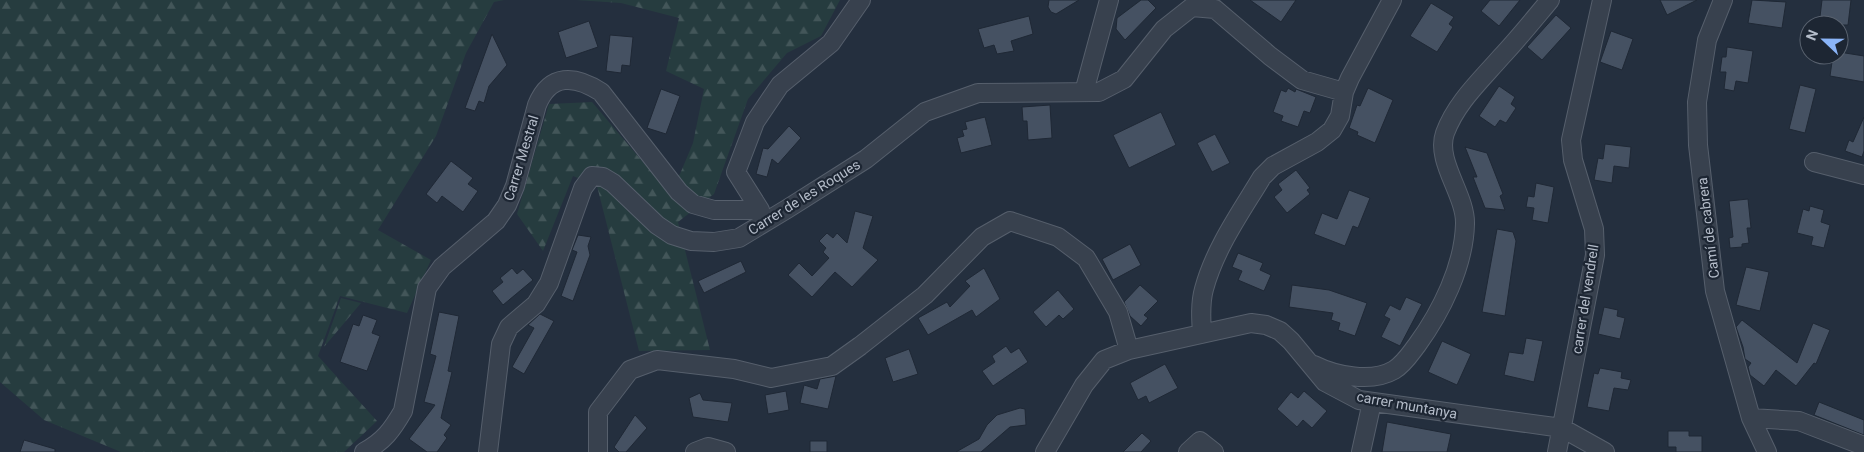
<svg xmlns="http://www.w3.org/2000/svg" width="1864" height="452" font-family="Roboto,sans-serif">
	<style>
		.forest { fill: url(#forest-firs) }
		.building { fill: #455162; stroke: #1f2835 }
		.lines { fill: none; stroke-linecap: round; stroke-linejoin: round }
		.minor-casing { stroke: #565f6c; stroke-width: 20 }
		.minor { stroke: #38414e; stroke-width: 18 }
		.labels { text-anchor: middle; stroke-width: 4.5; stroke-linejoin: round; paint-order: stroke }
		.street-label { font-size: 14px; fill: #b4bcc9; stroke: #1d2633 }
	</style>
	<defs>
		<pattern id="forest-firs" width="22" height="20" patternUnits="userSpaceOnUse" patternTransform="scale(1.25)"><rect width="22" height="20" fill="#263c3f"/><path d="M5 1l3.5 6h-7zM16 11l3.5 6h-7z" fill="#435659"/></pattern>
	</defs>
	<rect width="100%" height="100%" fill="#242f3e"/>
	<path class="forest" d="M0,0H504L494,2L466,53L436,136L378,230L431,260L407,313L340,296L318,356L377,421L344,452H121L44,420L0,382Z
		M576,0H840L821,36L787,53L748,99L714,194L678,222L710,350L639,351L597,186L573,176L543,251L517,214L549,104L592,102L665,188L680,174L693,143L704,89L666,71L679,18L621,3Z
		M341,298L361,303L324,347Z"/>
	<path class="building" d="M1049,0H1079L1056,14L1051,12L1048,7Z
		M1141,0H1148L1156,8L1125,40L1116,29L1117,18Z
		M1250,0H1296L1281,22Z
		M1490,0H1520L1499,26L1481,11Z
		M1660,0H1697L1667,15Z
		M1752,0L1786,2L1782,28L1748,23Z
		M1822,0H1851L1848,25H1819Z
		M1431,3L1454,17L1449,24L1453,27L1437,52L1410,36Z
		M1556,15L1571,28L1542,60L1527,47Z
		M1029,16L1033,34L1011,41L1014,51L997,54L994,45L984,48L978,29Z
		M589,21L598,47L566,58L558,32Z
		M1611,31L1633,39L1622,70L1600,62Z
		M492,34L507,65L489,86L484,103L479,101L475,111L465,108Z
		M610,35L633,37L630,66L622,65L621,73L606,71Z
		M1727,47L1753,51L1748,83L1736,81L1734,91L1724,89L1726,72H1720L1722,57H1726Z
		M1839,52L1864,56V82L1830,76L1833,55H1839Z
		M1800,85L1816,89L1805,133L1789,129Z
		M1499,86L1515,97L1511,104L1516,108L1506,123L1500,120L1495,127L1479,116Z
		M1288,88L1295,92L1296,89L1316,97L1310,113L1304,111L1298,127L1281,121L1283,116L1273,112L1281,90L1286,92Z
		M1368,88L1393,100L1375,143L1357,135L1358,132L1349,128L1357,105L1360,106Z
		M661,89L680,96L666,134L647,128Z
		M1050,105L1052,138L1028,140L1027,121H1023L1022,107Z
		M1161,112L1176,145L1129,168L1113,135Z
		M985,117L992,145L961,153L957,138L964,136L962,130L967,129L965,122Z
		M1864,117V151L1862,157L1845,151L1849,140L1853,142Z
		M789,126L801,138L778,164L772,159L767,177L756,174L763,148L768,149Z
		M1215,134L1230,163L1212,172L1197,143Z
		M1605,144L1631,147L1629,168L1614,166L1612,183L1594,180L1598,158L1603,159Z
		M1465,147L1487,153L1503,194L1500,196L1505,210L1485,208L1473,177H1477Z
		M451,161L473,178L468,184L478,191L463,212L442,196L437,203L426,194Z
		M1296,170L1310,188L1307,190L1310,194L1287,213L1274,197L1282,190L1278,184Z
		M1536,183L1554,187L1548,223L1532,220L1534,208L1526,207L1528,196L1534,197Z
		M1349,190L1370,198L1358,228L1353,226L1345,246L1314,234L1322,213L1337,219Z
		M1748,199L1751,228H1747L1749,243L1742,244V247L1730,248L1729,238L1733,237L1729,201Z
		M1810,206L1824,210L1821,222L1830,225L1824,248L1811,245L1813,237L1797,233L1803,209L1809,211Z
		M855,211L873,216L863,248L878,260L852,287L835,272L812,297L788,275L799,263L812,276L829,258L823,252L826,248L819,241L827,233L833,238L837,233L847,243Z
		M1497,229L1513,232L1516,241L1505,316L1482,312Z
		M578,235L591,237L588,246L590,255L573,301L561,296L577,252L572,250Z
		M1130,244L1141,265L1113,280L1102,259Z
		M1238,253L1263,263L1260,270L1271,275L1264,291L1238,280L1242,271L1232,267Z
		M741,261L746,272L704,293L698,281Z
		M1746,267L1769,272L1760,311L1736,305Z
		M512,268L517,274L523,269L533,280L503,305L492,291L503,282L500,278Z
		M984,268L1000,299L976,317L972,310L928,335L918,318L947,302L950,307L970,286L965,281Z
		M1140,285L1158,301L1144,315L1148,318L1141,326L1130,316L1124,302Z
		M1292,285L1329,290L1367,303L1355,336L1338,330L1340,323L1331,320L1333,313L1289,307Z
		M1058,290L1074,309L1063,319L1059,315L1046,327L1033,312Z
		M1406,297L1422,304L1400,346L1381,337L1390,319L1384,316L1390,305L1400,310Z
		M1604,307L1618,310L1617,316L1625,318L1620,339L1598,334Z
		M439,312L459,316L448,371L452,372L441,418L451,425L444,435L447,438L437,452H427L409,439L435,405L424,402L436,356L430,354Z
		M540,314L554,321L524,374L512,367L534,328L528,325Z
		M363,315L377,320L372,333L380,336L367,371L340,362L353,324L359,326Z
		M1742,320L1797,363L1813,323L1830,330L1816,364L1814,363L1796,386L1776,370L1764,386L1750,375L1748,367L1751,363L1745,359L1743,347L1736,327Z
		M1526,338L1543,341L1534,382L1504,375L1509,352L1523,354Z
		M1442,341L1471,354L1457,385L1428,372Z
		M1006,346L1011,353L1019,348L1028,362L993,386L982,371L995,362L992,356Z
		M909,349L918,374L893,382L885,358Z
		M1165,364L1178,388L1149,403L1146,396L1138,400L1130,383Z
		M1600,368L1622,372L1621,378L1631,380L1628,390L1614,388L1609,411L1587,407L1594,373L1598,374Z
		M836,376L828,409L800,403L804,385L817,389L820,379Z
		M786,391L789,410L768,414L765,395Z
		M1304,391L1327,411L1312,428L1303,420L1297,427L1277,409L1291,392L1298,398Z
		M700,393L703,400L732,403L728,422L693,417L689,398Z
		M1819,402L1864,420V435L1814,415Z
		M1020,408L1025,409L1026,425L1010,427L981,452H956L979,439L987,425L997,415Z
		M635,415L647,428L626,452H619L614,447Z
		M1387,422L1451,434L1447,452H1382Z
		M1668,431H1689V436H1702V452H1676V447H1668Z
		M1142,433L1151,441L1141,452H1123Z
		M24,440L55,449V452H20Z
		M810,441H827V452H810Z"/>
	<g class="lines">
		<g class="minor-casing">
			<path id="minor" d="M1723,0L1707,40L1697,102L1698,145L1715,291L1751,418L1767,452
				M1084,92L1109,0
				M1814,162L1864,175
				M1202,334C1201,319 1200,303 1204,289C1215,248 1241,212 1262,177L1273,166L1317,142L1332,130L1340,116L1344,92L1350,78L1392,0
				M1314,365C1336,376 1372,383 1394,370C1404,364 1410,354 1417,345C1441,312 1464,266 1465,224C1466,195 1435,161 1445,133C1456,103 1480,81 1501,57C1518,39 1534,19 1550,0
				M1751,418L1799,421L1864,446
				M364,452C384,441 392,430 403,411L427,288L442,267L496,221L507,205L515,186L537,105C550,73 575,75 601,92L679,192L693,204L714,210H760L736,172L755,122L780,85L831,43L861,0
				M488,452L501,344L509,327L536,304L549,283L583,188L592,176L603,177L613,183L657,225L672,235L691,241L714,242L739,238L787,209L866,159L925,112L978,93L1099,92L1124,79L1164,29L1192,7L1215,9L1270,56L1302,80L1344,92
				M598,452V412L630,370L657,360L734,369L771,378L832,366L860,346L925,295L982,237L1010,221L1058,237L1086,258L1118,312L1129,350
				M695,452L708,447L726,452
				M1045,452L1084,385L1104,360L1129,350L1251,323L1266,325L1280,331L1291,341L1325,382L1359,400L1562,428L1605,452
				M1188,452L1200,441L1214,452
				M1361,452L1372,402
				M1557,452L1595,255L1594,229L1573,160L1571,140L1602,0"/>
		</g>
		<use href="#minor" class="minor"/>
	</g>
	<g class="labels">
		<g class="street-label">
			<text transform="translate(521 158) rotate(-73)" y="5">Carrer Mestral</text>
			<text transform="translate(804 197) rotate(-32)" y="5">Carrer de les Roques</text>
			<text transform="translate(1708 228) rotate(-97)" y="5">Camí de cabrera</text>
			<text transform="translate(1585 299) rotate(-81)" y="5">carrer del vendrell</text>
			<text transform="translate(1407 405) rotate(10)" y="5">carrer muntanya</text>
		</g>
	</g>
	<g transform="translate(1824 40) rotate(292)"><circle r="24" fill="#1d2633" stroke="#59626f"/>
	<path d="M0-4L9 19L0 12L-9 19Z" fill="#8ab4f8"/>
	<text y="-8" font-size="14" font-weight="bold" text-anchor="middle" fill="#b4bcc9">N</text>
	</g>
</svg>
